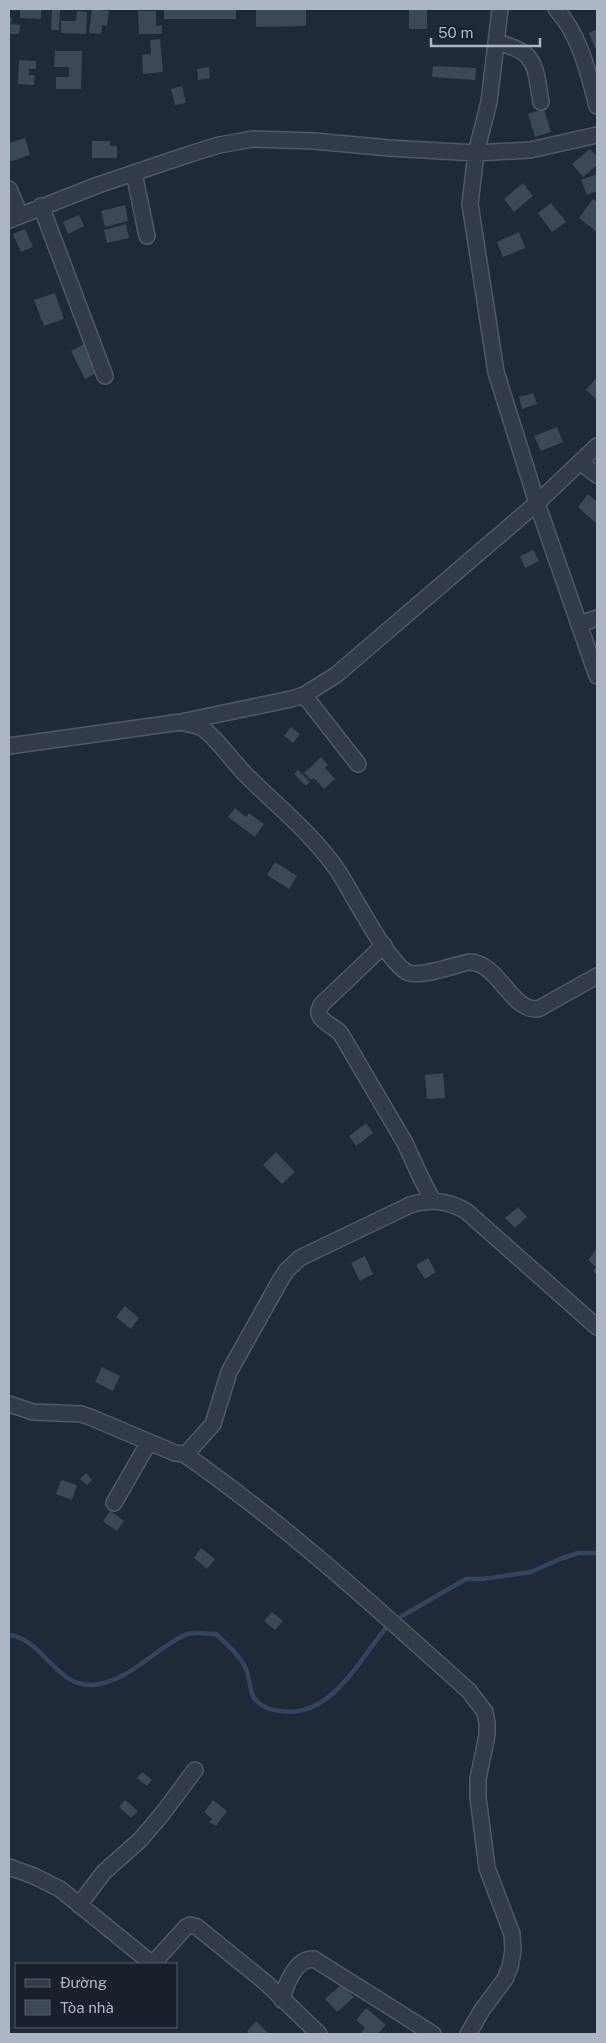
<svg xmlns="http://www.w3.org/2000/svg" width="606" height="2043" font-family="'Public Sans',sans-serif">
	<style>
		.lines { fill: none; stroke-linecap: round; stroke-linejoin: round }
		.stream { stroke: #34435f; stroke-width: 4.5 }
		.building { fill: #3c4758 }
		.minor-casing { stroke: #515866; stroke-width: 18 }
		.minor { stroke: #343b48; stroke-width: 15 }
	</style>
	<rect width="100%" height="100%" fill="#202937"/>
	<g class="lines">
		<path class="stream" d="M402,1616L466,1579H483L531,1572L560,1559L578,1553H597
			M9,1635C42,1638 56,1687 92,1685C128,1683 154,1649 185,1635C193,1631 207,1634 216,1634C226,1644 240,1655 246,1669C250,1677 249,1690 254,1698C261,1707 269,1710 280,1711C330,1719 358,1662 385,1629"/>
	</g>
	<path class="building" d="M20,9H41V19L20,18Z
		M52,9H60L59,30H51Z
		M92,9L109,11L107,26L102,25L101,34L89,33Z
		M164,9H236V19H164Z
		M256,9H306V26L256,27Z
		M409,9H427V29H409Z
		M77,11L87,12L86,34L61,33V21H76Z
		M138,11H156V26L162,25V34H139Z
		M9,18H12L11,24L20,25L19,34H9Z
		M597,29V47L595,48L589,33Z
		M160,39L163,72L143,74L142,55L151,54L150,40Z
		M55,51H82L81,89H56V77H69V67H54Z
		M19,60L36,61V69H29V75H35L34,85L18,84Z
		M433,66L476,68L475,80L432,77Z
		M209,67L210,78L198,80L197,69Z
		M182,86L186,103L175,105L171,89Z
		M544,109L551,132L535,137L528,114Z
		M25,138L30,155L9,162V143Z
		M92,141H110V146H117V158H92Z
		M590,149L597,157V165L583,177L572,164Z
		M597,174V191L587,195L581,180Z
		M523,183L533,196L514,212L504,199Z
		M593,199L597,202V232L579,218Z
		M551,203L566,222L552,232L538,213Z
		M125,205L128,221L105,227L101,211Z
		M79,215L84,226L68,234L63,222Z
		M126,224L129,238L107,243L104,230Z
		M25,229L33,247L21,252L13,234Z
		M519,232L525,248L503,257L497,242Z
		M55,293L64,319L44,326L34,300Z
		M86,343L100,371L85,379L71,351Z
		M597,377V400L586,390Z
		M533,393L537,404L522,409L519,397Z
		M557,427L563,442L541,451L534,436Z
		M588,494L597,502L596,523L578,507Z
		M533,550L539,561L525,568L520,556Z
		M291,727L300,734L293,743L284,736Z
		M321,757L328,765L325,768L335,779L324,789L314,778L311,780L304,773Z
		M298,770L310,782L306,786L294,774Z
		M235,808L246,817L249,813L264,824L255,837L228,817Z
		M275,862L297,876L289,889L267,875Z
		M443,1073L445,1098L427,1099L425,1075Z
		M366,1123L373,1133L356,1146L349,1136Z
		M276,1152L295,1172L282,1184L263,1165Z
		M518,1207L527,1217L515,1228L505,1218Z
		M597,1248V1275L593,1271L596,1267L588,1260Z
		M365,1256L373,1274L360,1281L351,1263Z
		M428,1258L436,1272L425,1279L416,1265Z
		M125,1306L139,1318L131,1329L116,1317Z
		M102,1367L120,1376L113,1391L95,1382Z
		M86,1473L92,1480L87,1485L80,1479Z
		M61,1480L77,1485L72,1500L56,1494Z
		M110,1511L124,1521L117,1531L103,1521Z
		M201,1548L215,1559L207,1569L194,1558Z
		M272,1612L283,1621L275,1630L264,1621Z
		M142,1772L152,1780L147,1786L137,1778Z
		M125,1800L138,1811L131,1818L119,1807Z
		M213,1800L227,1811L216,1826L209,1822L212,1819L204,1812Z
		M342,1984L354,1997L337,2012L325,1999Z
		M366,2008L386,2025L378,2034H360L365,2028L356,2020Z
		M256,2021L268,2033L267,2034H250L247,2031Z"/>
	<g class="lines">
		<g class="minor-casing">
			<path id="minor" d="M500,9L489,102L476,153L470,204L496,372L537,503L597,676
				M556,9C580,35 588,72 597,106
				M496,41C506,45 518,48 525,54C538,64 538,88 541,102
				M134,173L147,236
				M9,189L20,215
				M41,206L105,376
				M9,220L98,185L190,154L219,145L253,139L314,141L389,148L476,153L530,150L597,135
				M580,462L597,475
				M580,624L597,618
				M304,695L358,764
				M184,723C189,724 197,725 202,728C216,737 233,762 246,775C277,806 313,834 338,871C352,892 389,966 409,973C422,977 455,965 469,962C499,962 510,1011 538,1009L597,976
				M9,746L181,722L291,699L304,695L336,675L537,503L597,446
				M384,945L322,1004C311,1020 333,1024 341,1034L405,1143L421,1178L433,1201
				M9,1404L33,1412L81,1414L90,1417L175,1453L184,1454L188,1452L213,1424L229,1372L281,1279L287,1270L300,1258L410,1205C430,1199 447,1200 466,1211L597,1327
				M184,1454C286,1525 377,1608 469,1691L485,1712L487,1723V1735L478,1779V1798L487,1868L512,1934L513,1951L510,1967L505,1979L482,2010L468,2034
				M114,1503L149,1442
				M9,1867L34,1876L60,1889L150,1962L156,1960L186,1927L190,1925L197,1927L265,1982L319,2034
				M79,1905L104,1872L140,1840L163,1813L195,1770
				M282,2000C285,1986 296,1957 314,1959L433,2034"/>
		</g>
		<use href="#minor" class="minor"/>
	</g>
	<rect width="606" height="2043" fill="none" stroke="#aeb5c5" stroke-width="20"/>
	<rect x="15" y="1963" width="162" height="65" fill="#19202c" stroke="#555c69"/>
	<rect x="25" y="1979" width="25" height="8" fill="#343b48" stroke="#555c69"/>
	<text x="60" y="1988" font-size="15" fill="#aeb5c5">Đường</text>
	<rect x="25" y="2000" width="25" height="15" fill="#3c4758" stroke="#555c69"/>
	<text x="60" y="2013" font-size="15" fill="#aeb5c5">Tòa nhà</text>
	<path d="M431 38v8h109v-8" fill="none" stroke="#aeb5c5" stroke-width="2.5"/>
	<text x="438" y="38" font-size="15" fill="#aeb5c5" stroke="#19202c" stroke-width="4" paint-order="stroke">50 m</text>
</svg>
